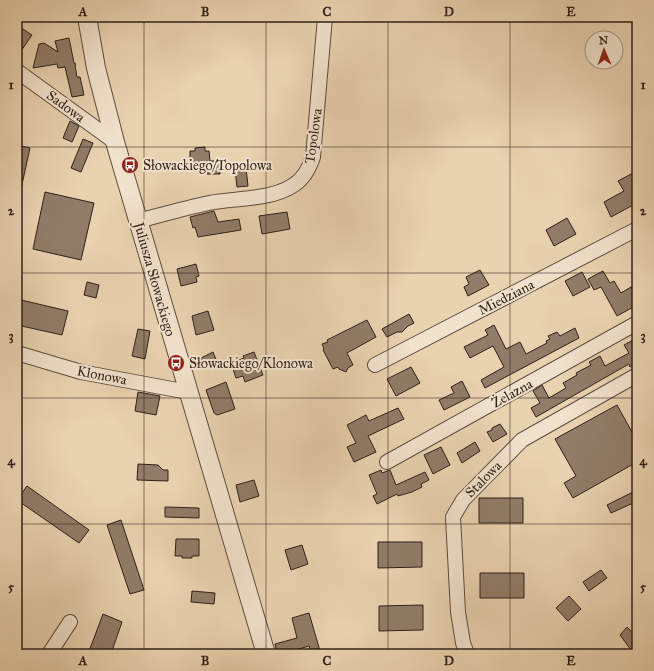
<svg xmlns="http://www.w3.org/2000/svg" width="654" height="671" font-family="'IM FELL Great Primer',serif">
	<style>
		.building { fill: #907c68; stroke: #301f19 }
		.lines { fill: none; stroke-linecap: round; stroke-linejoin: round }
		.minor-casing { stroke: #5e4c3f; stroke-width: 16 }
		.tertiary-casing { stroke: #5e4c3f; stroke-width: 20 }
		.minor { stroke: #f1e2cc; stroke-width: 14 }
		.tertiary { stroke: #f1e2cc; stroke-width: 18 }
		.grid { fill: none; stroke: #301f19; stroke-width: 1; stroke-opacity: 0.55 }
		.labels { text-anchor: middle; stroke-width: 4; stroke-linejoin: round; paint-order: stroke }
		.street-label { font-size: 14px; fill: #301f19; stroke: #f1e2cc }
		.poi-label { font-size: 14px; fill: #301f19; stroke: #f1e2cc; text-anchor: start }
		.neatline { fill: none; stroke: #301f19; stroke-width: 1.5 }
		.grid-label { font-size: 13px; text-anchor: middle; font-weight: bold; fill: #301f19 }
	</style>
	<rect width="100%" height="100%" fill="#e9d2b0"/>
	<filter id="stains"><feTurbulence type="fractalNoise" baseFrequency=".005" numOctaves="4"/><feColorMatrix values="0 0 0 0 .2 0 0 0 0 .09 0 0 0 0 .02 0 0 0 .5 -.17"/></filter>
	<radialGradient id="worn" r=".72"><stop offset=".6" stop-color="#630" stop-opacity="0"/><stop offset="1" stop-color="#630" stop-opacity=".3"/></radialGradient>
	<path class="building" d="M17,25L32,35L17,57Z
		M69,38L74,63L76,64L75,65L77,77H80L84,95L72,97L65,67L58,68L57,64L33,68L39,44L44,43L58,52L55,41Z
		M70,121L79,126L72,142L63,138Z
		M83,139L93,143L81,172L71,168Z
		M17,145L30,148L21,189L17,188Z
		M205,147V151H209L210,161H220V174H207V171H190V151H195V148Z
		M246,168L248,186L237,187L235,169Z
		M633,173L637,179V203L611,217L604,202L624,191L618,181Z
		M45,192L94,203L81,260L33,249Z
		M214,211L218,222L239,219L241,230L198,237L195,227L193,228L190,217Z
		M287,212L290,229L262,234L259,216Z
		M567,218L576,234L554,246L546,230Z
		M196,264L199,276L196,277L197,282L181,286L177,269Z
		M480,270L489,285L468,296L464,287L469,284L466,277Z
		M603,271L610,283L614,281L621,293L631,287L637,298V305L617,316L601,287L594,290L588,279Z
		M582,272L590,287L573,296L565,281Z
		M87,282L99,285L96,298L84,295Z
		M17,299L68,311L62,335L17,325Z
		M208,311L214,330L196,335L192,316Z
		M409,314L414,323L408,326L402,332H397L387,337L382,329Z
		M367,320L376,337L347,353L353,365L348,368L346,372L339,369L338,367L333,369L323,350L324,349L322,344L328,342L327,340Z
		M494,325L506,349L520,342L526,354L547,343L546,341L550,339L548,336L557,332L560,336L575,328L579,338L485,388L481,380L504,367L493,346L470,358L464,347L488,335L485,330Z
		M138,329L150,331L145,359L132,356Z
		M637,338V367L635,364L630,367L629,364L536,417L531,408L540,403L533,391L542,385L549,398L566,388L563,383L577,375L576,373L591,365L589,362L600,356L605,366L629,353L624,345Z
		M213,352L217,362L204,367L201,358Z
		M254,352L263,375L245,382L243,376L236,378L231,363L244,358L243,356Z
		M411,367L420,383L396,396L387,379Z
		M462,381L470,397L444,410L439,400L454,393L451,387Z
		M226,382L235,409L217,415L214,413L206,390Z
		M138,392L160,396L156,415L135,411Z
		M617,405L637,441V462L573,498L564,483L576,476L555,439Z
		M398,408L404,419L368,436L376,452L354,462L347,447L356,443L347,425L366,415L369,421Z
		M500,424L507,434L493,442L487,432L492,430V428Z
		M475,442L480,451L462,463L457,453Z
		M441,447L450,465L433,474L424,455Z
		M138,464L158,465L163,470H168V481L137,480Z
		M381,470L382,473L390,470L396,485L425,472L429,480L421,484L422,487L412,492L398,496L397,494L377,504L373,496L377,494L369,475Z
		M254,480L259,496L240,502L236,485Z
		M27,486L89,530L79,543L17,500Z
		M637,490V506L631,504L611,513L607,505Z
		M479,498H523V523H479Z
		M165,507L199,508V518L165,517Z
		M121,520L144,590L130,594L107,525Z
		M176,539H199V556H192V558H182V556H175Z
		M378,542H422V567L378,568Z
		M302,545L308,564L291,570L285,550Z
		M601,570L607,578L589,591L583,582Z
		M480,573H524V598H480Z
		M192,591L215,593L214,604L191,602Z
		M569,596L581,609L568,621L556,608Z
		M423,605V630L379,631V606Z
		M309,613L320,651L311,654L309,646L283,654H277L275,644L297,638L292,618Z
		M103,614L122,622L113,648L110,654H88Z
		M627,627L632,632L637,627V643L631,650L620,635Z"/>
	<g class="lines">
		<g class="minor-casing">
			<path id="minor" d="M17,71L115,142
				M138,221C161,215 185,208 209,203C235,198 270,200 292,186C303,180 309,169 313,157L325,17
				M17,353L81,372L188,392
				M375,365L637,229
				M387,462L637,323
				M49,654L70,622
				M467,654L463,643L458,612L453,517L463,500L522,440L637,375"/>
		</g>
		<g class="tertiary-casing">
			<path id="tertiary" d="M87,17L96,68L115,142L266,654"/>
		</g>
		<use href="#minor" class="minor"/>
		<use href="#tertiary" class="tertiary"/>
	</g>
	<path class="grid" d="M144,17V654M266,17V654M388,17V654M510,17V654M17,147H637M17,273H637M17,398H637M17,524H637"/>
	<defs>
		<g id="bus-disc" transform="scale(0.9)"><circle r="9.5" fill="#8f2418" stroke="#f1e2cc"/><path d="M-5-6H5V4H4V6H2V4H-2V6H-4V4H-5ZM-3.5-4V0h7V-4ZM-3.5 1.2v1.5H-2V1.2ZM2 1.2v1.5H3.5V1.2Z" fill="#fff"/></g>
	</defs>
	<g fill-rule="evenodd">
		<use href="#bus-disc" x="130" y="165"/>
		<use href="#bus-disc" x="176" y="363"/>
	</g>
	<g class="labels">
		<g class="street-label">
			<text transform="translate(66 106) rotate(36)" y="5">Sadowa</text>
			<text transform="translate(313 136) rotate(-82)" y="5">Topolowa</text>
			<text transform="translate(155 279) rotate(74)" y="5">Juliusza Słowackiego</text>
			<text transform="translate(506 297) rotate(-27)" y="5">Miedziana</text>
			<text transform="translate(102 375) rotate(11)" y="5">Klonowa</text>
			<text transform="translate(512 393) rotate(-29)" y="5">Żelazna</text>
			<text transform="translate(483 479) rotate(-45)" y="5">Stalowa</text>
		</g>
		<g class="poi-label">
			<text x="143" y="170">Słowackiego/Topolowa</text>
			<text x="189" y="368">Słowackiego/Klonowa</text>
		</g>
	</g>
	<rect width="654" height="671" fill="none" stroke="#e9d2b0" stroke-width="44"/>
	<g transform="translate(604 50) rotate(358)"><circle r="19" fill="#f1e2cc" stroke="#a49484"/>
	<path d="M0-3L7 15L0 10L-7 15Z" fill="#8f2418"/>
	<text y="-6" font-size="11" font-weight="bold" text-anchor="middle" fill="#301f19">N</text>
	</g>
	<rect x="22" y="22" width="610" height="627" class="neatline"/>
	<g class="grid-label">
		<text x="83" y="16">A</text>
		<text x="205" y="16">B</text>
		<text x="327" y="16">C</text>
		<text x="449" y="16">D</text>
		<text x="571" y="16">E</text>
		<text x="11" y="89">1</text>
		<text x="643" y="89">1</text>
		<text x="11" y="215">2</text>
		<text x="643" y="215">2</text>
		<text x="11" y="340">3</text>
		<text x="643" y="340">3</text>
		<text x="11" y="465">4</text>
		<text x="643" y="465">4</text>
		<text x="11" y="591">5</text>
		<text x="643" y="591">5</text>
		<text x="83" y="665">A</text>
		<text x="205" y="665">B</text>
		<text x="327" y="665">C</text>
		<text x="449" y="665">D</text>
		<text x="571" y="665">E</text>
	</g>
	<rect width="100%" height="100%" filter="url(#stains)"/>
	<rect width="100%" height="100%" fill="url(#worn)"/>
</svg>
